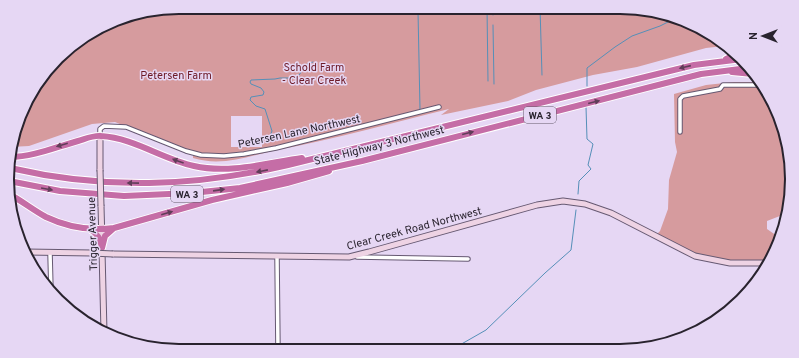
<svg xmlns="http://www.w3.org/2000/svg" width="799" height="358" font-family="Overpass,sans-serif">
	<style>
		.green { fill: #d69b9e; fill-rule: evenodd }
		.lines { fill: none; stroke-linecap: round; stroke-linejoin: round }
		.stream { stroke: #558fb8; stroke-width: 1 }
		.street-casing { stroke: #665972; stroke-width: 5.5 }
		.secondary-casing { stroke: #665972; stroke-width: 7 }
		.highway-casing { stroke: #fff; stroke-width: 8 }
		.street { stroke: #fff; stroke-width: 3.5 }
		.secondary { stroke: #eed3e4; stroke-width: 5 }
		.highway { stroke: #c56da6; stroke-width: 6 }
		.secondary-bridge-casing { stroke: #665972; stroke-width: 7; stroke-linecap: butt }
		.secondary-bridge { stroke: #eed3e4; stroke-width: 5 }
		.oneway { fill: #603d58 }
		.labels { text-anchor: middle; stroke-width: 3; stroke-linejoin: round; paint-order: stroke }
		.shield { fill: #e6d7f4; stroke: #625969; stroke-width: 1 }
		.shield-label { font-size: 10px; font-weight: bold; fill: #29232e }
		.park-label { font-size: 11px; fill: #6d1a27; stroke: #e6d7f4 }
		.street-label { font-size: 11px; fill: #29232e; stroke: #e6d7f4 }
		.rim { fill: none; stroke: #29232e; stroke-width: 2 }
	</style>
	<rect width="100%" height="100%" fill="#e6d7f4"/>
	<path class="green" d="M179,7H620L686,20L724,46L706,48L637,67L593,75L536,90L508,101L441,115L449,109C392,123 334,139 277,150C248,156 222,167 193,158V154L115,122L92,124L29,146L10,147L30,93L66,50L123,16ZM231,116H262V147H231Z
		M734,82H758L779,113L788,161L789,175L792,181L785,214L767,221V229L780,238L779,245L768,263H730L702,258L655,236L660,231L668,209L669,180L677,152L675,142L674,94L706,85Z"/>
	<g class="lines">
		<path class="stream" d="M487,7L488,81
			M540,7L542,75
			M418,11L420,109
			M493,15V7
			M493,25L494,84
			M587,86V68L615,47L632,36L660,26L676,18
			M260,142L270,136L272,131L265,109L256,106L250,100L251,97L263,95L264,92L261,88L251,84L250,82L251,80L275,79L280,78H293L299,75L307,64L313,62
			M578,194L579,181L591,169L588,165L593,144L587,139L586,107
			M451,350L486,330L545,273L571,250L576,210"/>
		<g class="street-casing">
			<path id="street" d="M680,132V99L683,96L720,89L723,85H760
				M100,135V129L104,126L126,127L186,151L201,155L224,156L244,154L276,148L439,107
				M50,253L51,291
				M277,256L278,351
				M357,257L468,259"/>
		</g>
		<g class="secondary-casing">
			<path id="secondary" d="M100,135V170
				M101,206L102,243
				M102,251L104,332
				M26,252L92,253
				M113,254L349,257L369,252L537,205L563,201L585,204L611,213L695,256L730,263H768"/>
		</g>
		<g class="highway-casing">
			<path id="highway" d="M726,59L737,54
				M732,72L753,74
				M10,157C33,157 56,147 78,141C85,139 94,135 101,136C134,138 162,159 194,166C229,174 267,163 302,158
				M10,168C105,190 193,187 288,165L694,65L742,59
				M9,181L60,191L124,196L192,193L240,188L362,161L701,74L748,68
				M9,194C22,201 33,210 46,217C67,227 91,231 114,228L212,200L287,183L329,171
				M91,230C98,234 100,239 102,247
				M102,248L105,236L114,228"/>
		</g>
		<use href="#street" class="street"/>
		<use href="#secondary" class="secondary"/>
		<use href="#highway" class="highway"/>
		<g class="secondary-bridge-casing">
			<path id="secondary-bridge" d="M100,170L101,206
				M92,253L113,254"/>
		</g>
		<use href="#secondary-bridge" class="secondary-bridge"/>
	</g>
	<defs><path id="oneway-solid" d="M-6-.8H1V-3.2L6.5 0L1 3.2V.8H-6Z"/></defs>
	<g class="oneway">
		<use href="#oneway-solid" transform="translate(685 67) rotate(167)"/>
		<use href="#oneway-solid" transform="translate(594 102) rotate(-14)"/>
		<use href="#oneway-solid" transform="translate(468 133) rotate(-14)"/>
		<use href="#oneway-solid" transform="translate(62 145) rotate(164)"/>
		<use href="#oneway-solid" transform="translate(178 161) rotate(-160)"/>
		<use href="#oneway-solid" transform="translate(262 171) rotate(169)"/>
		<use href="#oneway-solid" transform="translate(133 183) rotate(-179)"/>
		<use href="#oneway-solid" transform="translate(47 189) rotate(10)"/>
		<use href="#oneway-solid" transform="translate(219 190) rotate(-8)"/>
		<use href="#oneway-solid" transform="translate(167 213) rotate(-16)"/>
	</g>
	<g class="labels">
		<g class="shield">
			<rect x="524" y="107" width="32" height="16" rx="3"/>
			<rect x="171" y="186" width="32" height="16" rx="3"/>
		</g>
		<g class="shield-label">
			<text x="540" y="119">WA 3</text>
			<text x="187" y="198">WA 3</text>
		</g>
		<g class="park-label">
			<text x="314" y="71">Schold Farm<tspan x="314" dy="13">- Clear Creek</tspan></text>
			<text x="176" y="79">Petersen Farm</text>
		</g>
		<g class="street-label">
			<text transform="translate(299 131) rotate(-12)" y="4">Petersen Lane Northwest</text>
			<text transform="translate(379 145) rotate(-14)" y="4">State Highway 3 Northwest</text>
			<text transform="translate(414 228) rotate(-15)" y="4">Clear Creek Road Northwest</text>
			<text transform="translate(92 234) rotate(-92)" y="4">Trigger Avenue</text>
		</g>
	</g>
	<path d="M0 0H799V358H0ZM179 14H620A165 165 0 0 1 785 179V179A165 165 0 0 1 620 344H179A165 165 0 0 1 14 179V179A165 165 0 0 1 179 14Z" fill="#e6d7f4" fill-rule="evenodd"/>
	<path class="rim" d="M179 14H620A165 165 0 0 1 785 179V179A165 165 0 0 1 620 344H179A165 165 0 0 1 14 179V179A165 165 0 0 1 179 14Z"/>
	<g transform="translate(763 36) rotate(270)" stroke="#e6d7f4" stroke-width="3" paint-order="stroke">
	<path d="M0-3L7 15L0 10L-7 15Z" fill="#29232e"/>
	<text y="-6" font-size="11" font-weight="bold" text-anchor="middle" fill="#29232e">N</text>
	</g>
</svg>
